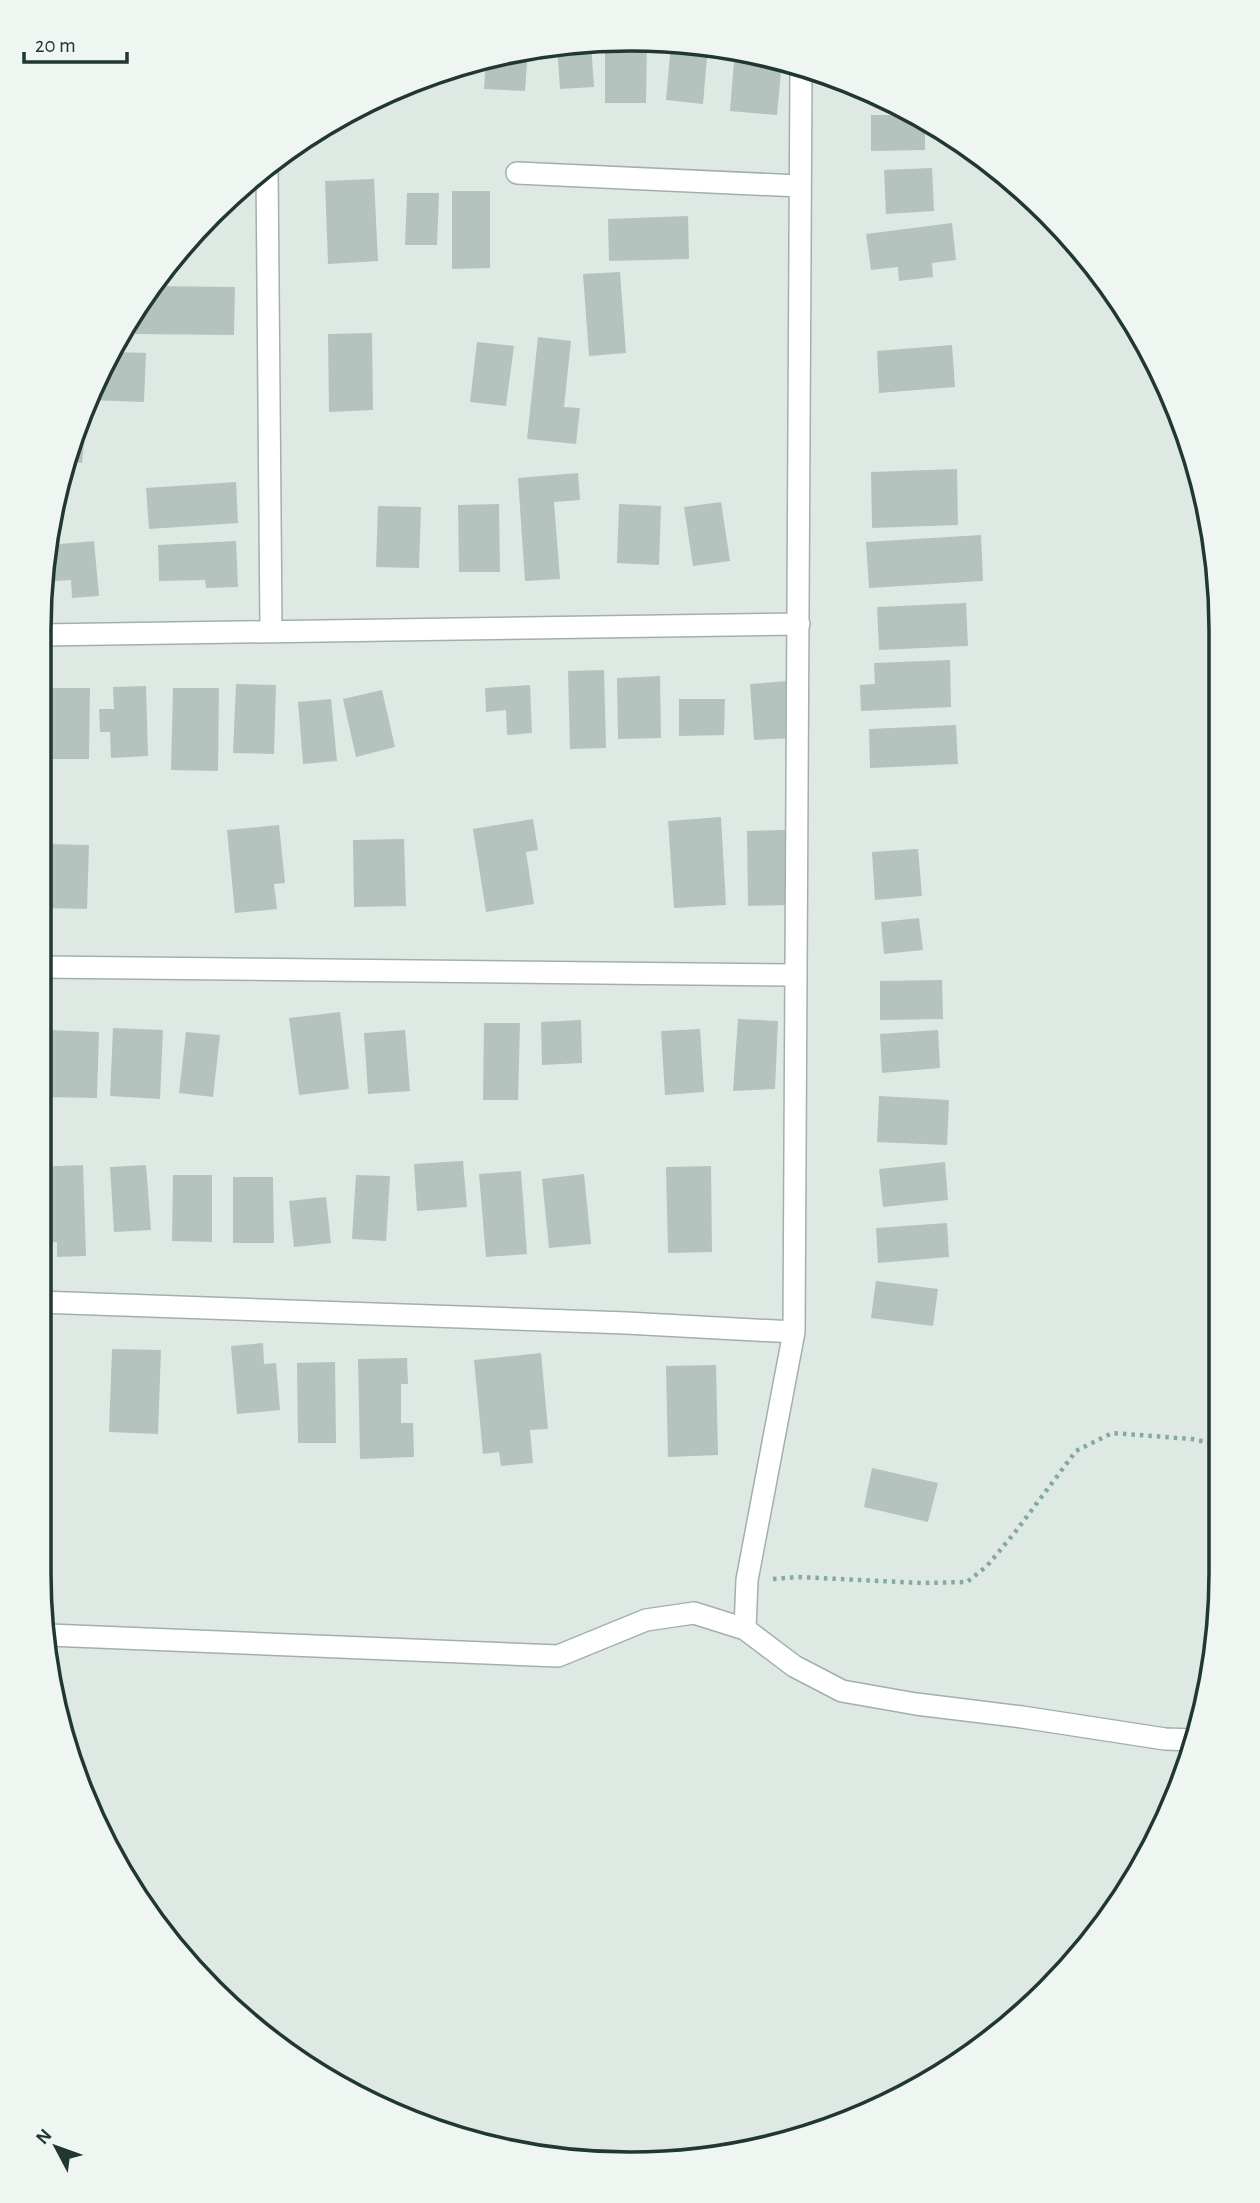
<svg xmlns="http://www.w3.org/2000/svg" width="1260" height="2203" font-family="'Alegreya Sans',sans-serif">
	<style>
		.building { fill: #b4c3bd }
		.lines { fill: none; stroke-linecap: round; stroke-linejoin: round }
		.minor-casing { stroke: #a2b0ab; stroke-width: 24 }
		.path { stroke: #82aa9e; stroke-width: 4.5; stroke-dasharray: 3.5 5; stroke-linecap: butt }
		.minor { stroke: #fff; stroke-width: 21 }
		.rim { fill: none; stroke: #213731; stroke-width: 3.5 }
	</style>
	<rect width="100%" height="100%" fill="#dfe9e4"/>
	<path class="building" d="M630,39L647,40L646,103H605V41Z
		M591,42L594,87L560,89L557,46Z
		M671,43L708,46L703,104L666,100Z
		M528,49L525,91L484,89L486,59L514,50Z
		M735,49L782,61L777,115L730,111Z
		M871,115H914L925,120V150L871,151Z
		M932,168L934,211L886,214L884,170Z
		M374,179L378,261L328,264L325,181Z
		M452,191H490V268L452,269Z
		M407,193H439L437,245H405Z
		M688,216L689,259L609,261L608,219Z
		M952,223L956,260L932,263L933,277L899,281L898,267L871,270L866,234Z
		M620,272L626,353L589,356L583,274Z
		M151,286L235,287L234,335L135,334L136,306Z
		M372,333L373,410L329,412L328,334Z
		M538,337L571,341L564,407L580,408L576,444L527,439Z
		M477,342L514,346L506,406L470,402Z
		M952,345L955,387L879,393L877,351Z
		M113,352L146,353L144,402L90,400Z
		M83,414H87L82,463L66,461L70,439Z
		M957,469L958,525L872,528L871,472Z
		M578,473L580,500L554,502L560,579L525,581L518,478Z
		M236,482L238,523L149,529L146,488Z
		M721,502L730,561L693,566L684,507Z
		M499,504L500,572H459L458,505Z
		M619,504L661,506L659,565L617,563Z
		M378,506L421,507L419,568L376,567Z
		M981,535L983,581L869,588L866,542Z
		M94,541L99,596L72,598L71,580L41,582L49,545Z
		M236,541L238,587L206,588L205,580L159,581L158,545Z
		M966,603L968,646L879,650L877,607Z
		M950,660L951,707L861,711L860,685L875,684L874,663Z
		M604,670L606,748L570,749L568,671Z
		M660,676L661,738L618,739L617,678Z
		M789,681L793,738L754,740L750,684Z
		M236,684L276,685L274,754L233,753Z
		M530,685L532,733L507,735L506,710L486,712L485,688Z
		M146,686L148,756L111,758L110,732H100L99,709H114L113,687Z
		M49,688H90L89,759H49Z
		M173,688H219L218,771L171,770Z
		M382,690L395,747L356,757L343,699Z
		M331,699L337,761L303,764L298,702Z
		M679,699H725L724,735L679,736Z
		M956,725L958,764L870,768L869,729Z
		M721,817L726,905L674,908L668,821Z
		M533,819L538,850L526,852L534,904L486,912L473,829Z
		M279,825L285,883L274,884L277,909L235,913L227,830Z
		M785,830L786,905L748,906L747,831Z
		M404,839L406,906L354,907L353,840Z
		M45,844L89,845L87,909L42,908Z
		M918,849L922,896L875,900L872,852Z
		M919,918L923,950L884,954L881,922Z
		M942,980L943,1019L880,1020V981Z
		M340,1012L349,1089L299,1095L289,1018Z
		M738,1019L778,1021L775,1089L733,1091Z
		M581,1020L582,1063L542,1065L541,1022Z
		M484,1023H520L518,1100H483Z
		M113,1028L163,1030L160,1099L110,1096Z
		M700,1029L704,1092L665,1095L661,1031Z
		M47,1030L99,1032L97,1098L45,1097Z
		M405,1030L410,1091L368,1094L364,1033Z
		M938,1030L940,1068L882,1073L880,1034Z
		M186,1032L220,1035L213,1097L179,1093Z
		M879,1096L949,1100L947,1145L877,1142Z
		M463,1161L467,1207L417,1211L414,1164Z
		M945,1162L948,1200L883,1207L879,1169Z
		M83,1165L86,1256L57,1257V1242L39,1243V1167Z
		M146,1165L151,1230L114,1232L110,1167Z
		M711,1166L712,1252L668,1253L666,1167Z
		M521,1171L527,1254L486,1257L479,1174Z
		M584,1174L591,1244L549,1248L542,1179Z
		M173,1175H212V1242L172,1241Z
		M356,1175L390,1176L386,1241L352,1239Z
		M233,1177H273L274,1243H233Z
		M326,1197L331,1243L294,1247L289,1201Z
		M947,1223L949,1257L878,1263L876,1228Z
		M876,1281L938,1289L933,1326L871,1318Z
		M263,1343L264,1364L276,1363L280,1410L237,1414L231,1346Z
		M112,1349L161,1350L158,1434L109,1432Z
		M541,1353L548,1429L530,1430L533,1463L501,1466L499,1452L483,1454L474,1360Z
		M407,1358L408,1384H401V1423H413L414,1457L360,1459L358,1359Z
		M335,1362L336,1443H298L297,1363Z
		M716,1365L718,1455L668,1457L666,1366Z
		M872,1468L938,1483L928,1522L864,1507Z"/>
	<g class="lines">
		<g class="minor-casing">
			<path id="minor" d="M267,167L271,631
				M517,173L799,186
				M40,635L799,624
				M39,967L796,975
				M39,1302L626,1323L794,1332
				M745,1629L747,1580L794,1332L801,67
				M49,1635L558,1656L646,1620L694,1613L745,1629L794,1666L842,1691L916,1704L1022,1717L1165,1739L1195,1740"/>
		</g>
		<path class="path" d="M773,1579L798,1577L921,1583L967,1582L987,1566L1016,1531L1076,1451L1112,1433L1192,1439L1220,1445"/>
		<use href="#minor" class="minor"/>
	</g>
	<path d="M0 0H1260V2203H0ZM630 51H630A579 579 0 0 1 1209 630V1573A579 579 0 0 1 630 2152H630A579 579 0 0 1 51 1573V630A579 579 0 0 1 630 51Z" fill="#eff6f2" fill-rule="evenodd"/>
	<path class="rim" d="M630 51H630A579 579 0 0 1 1209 630V1573A579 579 0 0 1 630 2152H630A579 579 0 0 1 51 1573V630A579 579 0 0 1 630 51Z"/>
	<g transform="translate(56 2147) rotate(311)" stroke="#eff6f2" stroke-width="5" paint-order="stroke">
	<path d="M0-5L12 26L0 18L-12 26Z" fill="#213731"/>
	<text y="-10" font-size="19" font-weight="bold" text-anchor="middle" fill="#213731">N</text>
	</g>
	<path d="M24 52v10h103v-10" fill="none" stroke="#213731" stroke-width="3.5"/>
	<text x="35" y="52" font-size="21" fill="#213731" stroke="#eff6f2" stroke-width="5" paint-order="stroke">20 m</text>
</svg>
